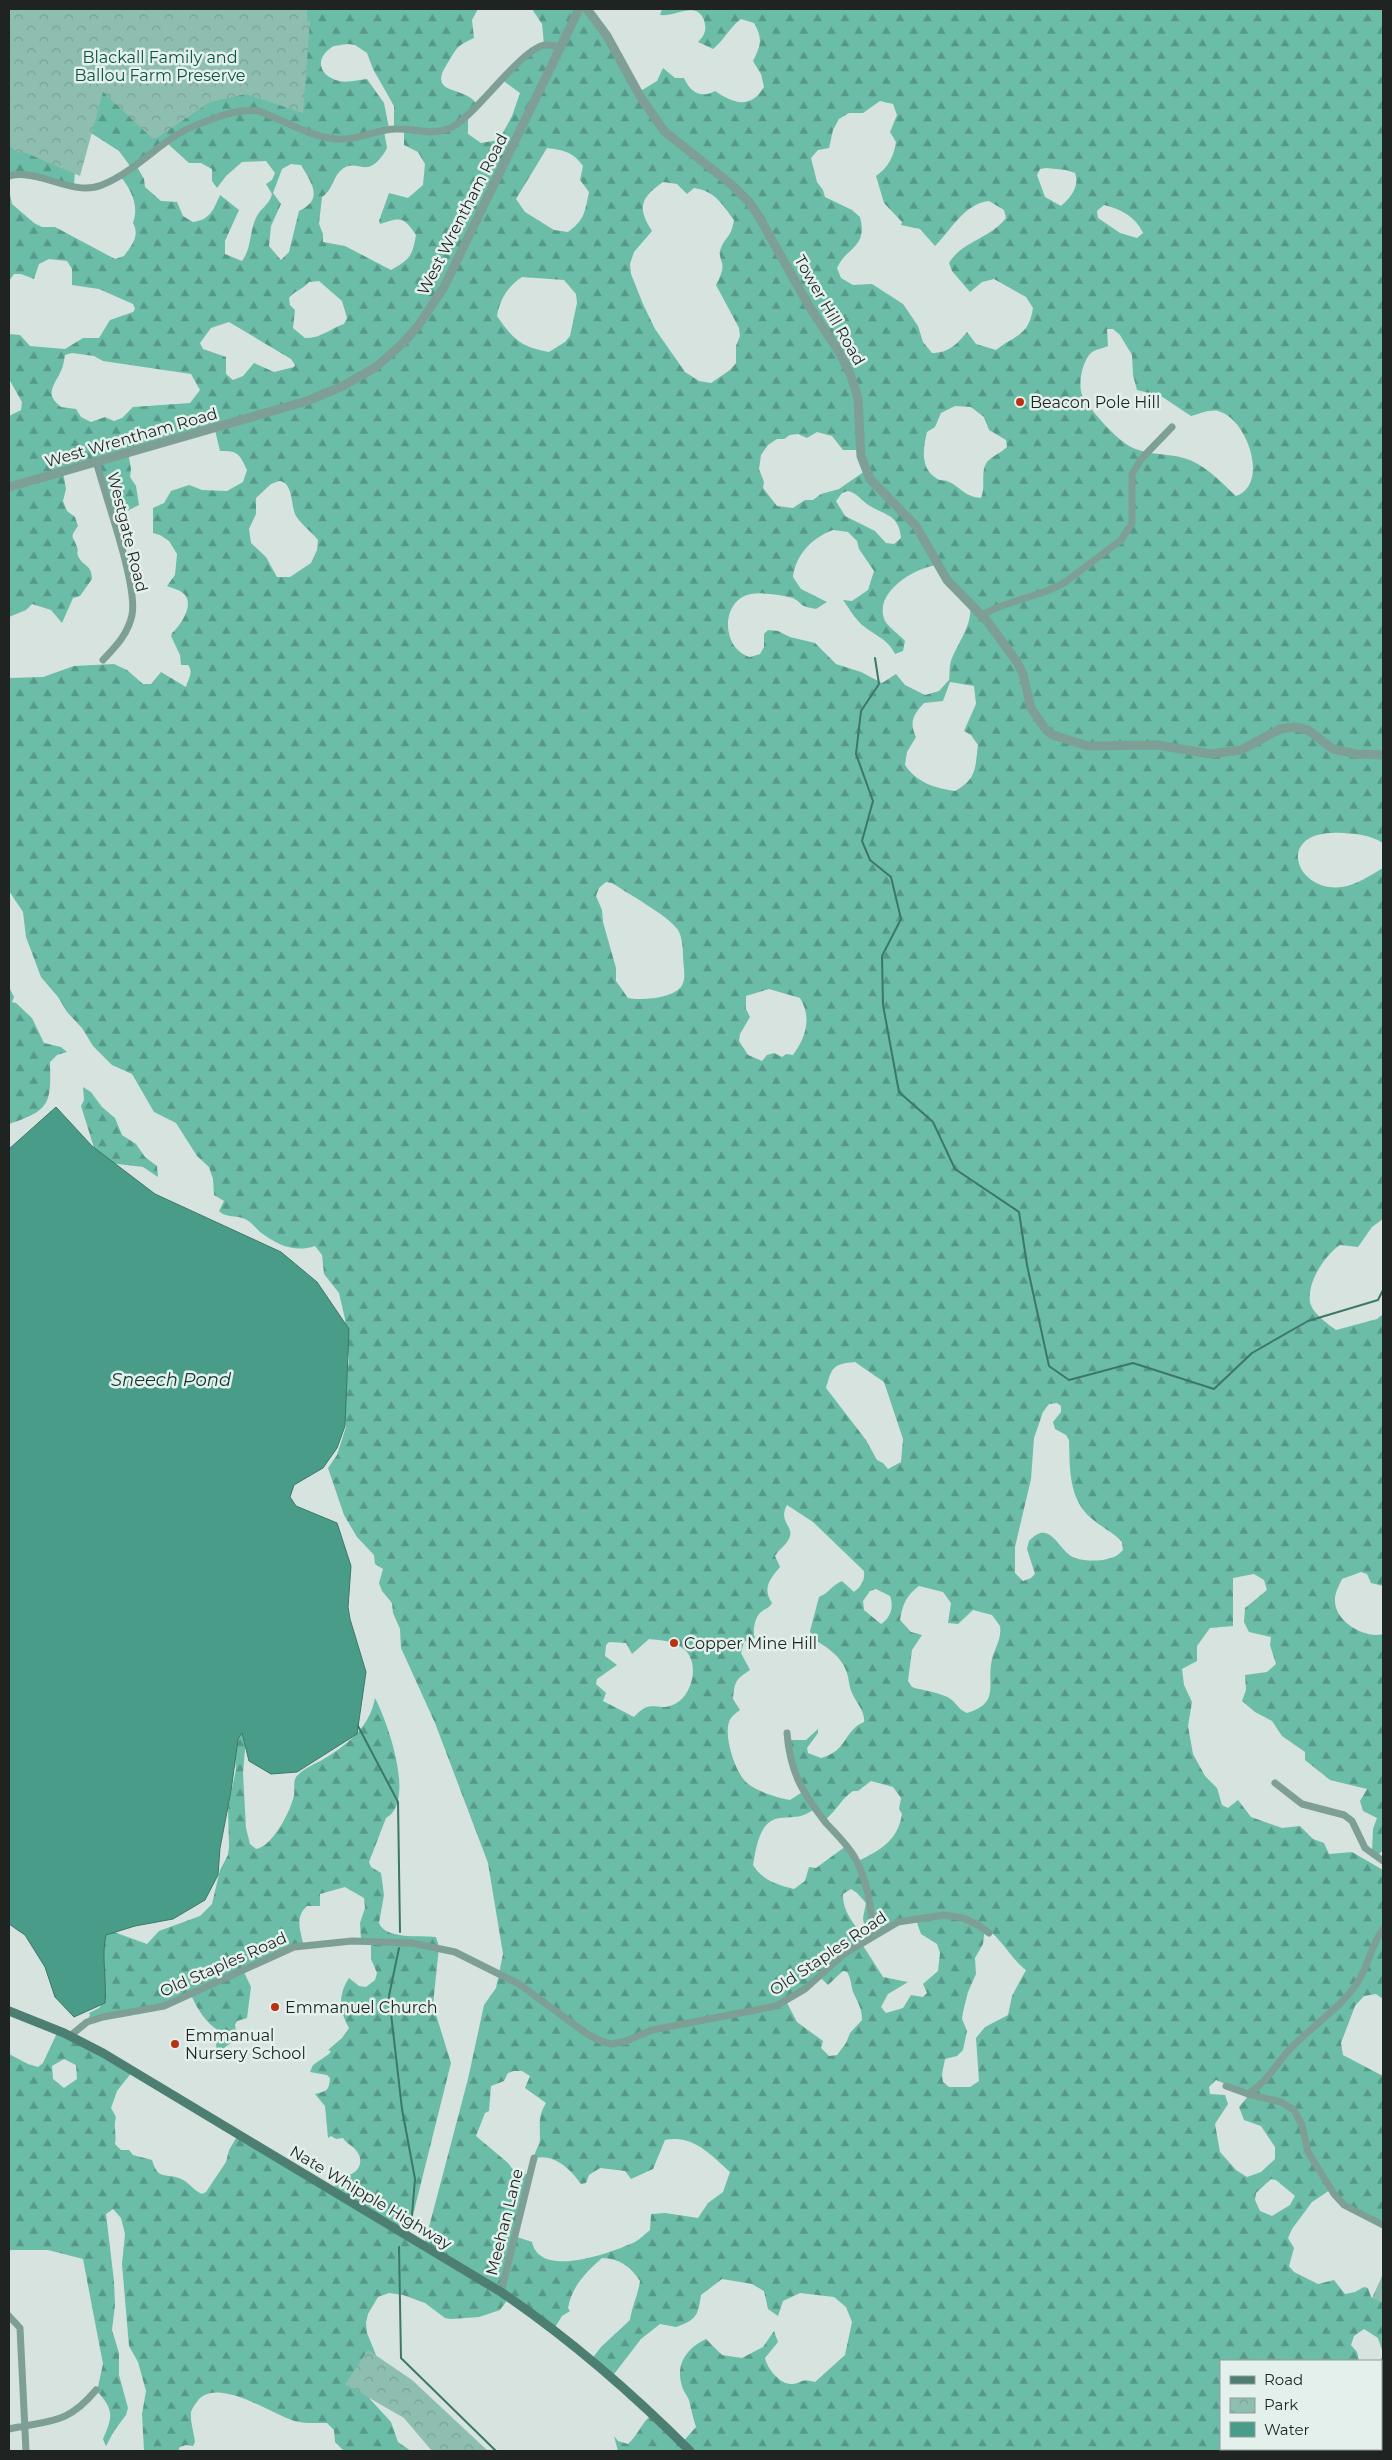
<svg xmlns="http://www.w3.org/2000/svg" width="1392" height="2460" font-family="Montserrat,sans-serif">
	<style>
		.grass { fill: url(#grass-tufts) }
		.forest { fill: url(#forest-firs); fill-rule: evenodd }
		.park { fill: url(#park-crowns) }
		.water { fill: #499c87; stroke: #3c7869 }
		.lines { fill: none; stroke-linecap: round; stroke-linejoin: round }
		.stream { stroke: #3c7869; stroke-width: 2 }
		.minor { stroke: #7e9f95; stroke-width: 7 }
		.tertiary { stroke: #7e9f95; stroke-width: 9 }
		.secondary { stroke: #4c7f71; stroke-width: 9 }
		.poi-dot { fill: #bb3011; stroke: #e3f0ec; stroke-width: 2 }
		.labels { text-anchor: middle; stroke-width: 5; stroke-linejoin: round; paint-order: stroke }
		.park-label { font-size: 16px; fill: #0d5345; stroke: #e3f0ec }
		.street-label { font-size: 16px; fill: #1f2422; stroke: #e3f0ec }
		.poi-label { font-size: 16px; fill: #1f2422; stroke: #e3f0ec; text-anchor: start }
		.water-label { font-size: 18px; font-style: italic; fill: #10362d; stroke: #e3f0ec }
	</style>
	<defs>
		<pattern id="grass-tufts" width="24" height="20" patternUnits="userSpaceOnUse" patternTransform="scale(1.25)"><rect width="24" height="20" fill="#8dbeb0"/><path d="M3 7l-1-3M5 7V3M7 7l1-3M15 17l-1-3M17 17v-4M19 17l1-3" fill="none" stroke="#79a397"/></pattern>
		<pattern id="forest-firs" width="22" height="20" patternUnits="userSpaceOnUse" patternTransform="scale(1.25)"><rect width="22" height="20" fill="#6bbda7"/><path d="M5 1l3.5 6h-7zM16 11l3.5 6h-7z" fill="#579988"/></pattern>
		<pattern id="park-crowns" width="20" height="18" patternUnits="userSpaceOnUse" patternTransform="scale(1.25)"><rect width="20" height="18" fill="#8dbeb0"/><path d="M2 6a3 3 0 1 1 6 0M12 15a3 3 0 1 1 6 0" fill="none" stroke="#79a397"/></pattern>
	</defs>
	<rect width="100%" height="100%" fill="#d6e3df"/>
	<path class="grass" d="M1383,2274V2303L1372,2298Z"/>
	<path class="forest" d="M9,9H478L472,20L474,38C455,47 458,47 447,64C427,96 464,85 477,104L468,114V134L481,143L499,140L512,116L520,93L501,79L544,44L542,24L532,9H587L639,92L657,81L663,68L675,78H684C690,92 701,99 715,91C733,103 750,110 764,87L761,74L753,61C761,45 763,39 754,23L741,19C730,27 724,40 713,49L698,42C705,35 707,30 704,20C696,0 676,17 660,15L662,9H1383V843C1370,835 1358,834 1343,833C1273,828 1294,893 1342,887C1356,885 1371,875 1383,868V1219L1372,1227L1358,1247L1340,1245C1325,1255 1307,1282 1310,1302C1312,1313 1328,1324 1336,1330L1377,1319L1383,1314V1586L1371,1583L1367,1574L1361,1572L1342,1579C1339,1586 1334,1594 1335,1602C1336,1622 1365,1639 1383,1634V1850L1378,1855L1372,1852L1373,1829L1377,1818L1363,1811L1360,1801L1367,1789L1330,1780L1305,1760V1752L1282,1736L1272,1721L1255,1712L1242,1701L1246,1690L1245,1675L1267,1672L1276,1664L1270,1645L1271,1637L1249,1632L1244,1622L1245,1608L1267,1590L1264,1580L1254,1574L1233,1578V1626L1210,1628L1197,1646V1661L1182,1669L1184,1685L1192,1702L1188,1726L1193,1754L1205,1776L1217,1788L1222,1805L1228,1808L1238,1800L1251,1817L1282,1828L1300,1826L1313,1839L1324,1843L1329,1854L1352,1852L1383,1870V1999L1376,1994L1364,1996L1355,2006L1341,2043L1343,2055L1381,2075L1383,2074V2224L1356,2210L1330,2190L1312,2202L1292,2229L1288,2238L1294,2248L1289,2266L1294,2272L1318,2284L1334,2280L1345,2294L1355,2292L1364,2287L1368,2288L1371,2297L1383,2303V2353L1378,2338L1364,2329L1354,2336L1351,2345L1357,2352L1359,2361H1221V2449H1381V2404L1383,2400L1380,2361L1383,2356V2451H618L614,2436L618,2441L628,2444C638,2435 641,2424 651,2415L681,2444L696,2427C693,2418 691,2409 689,2400C687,2395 683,2391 682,2386C675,2364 687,2348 706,2339L722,2355L742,2358L763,2347L774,2331L778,2342L765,2358C767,2368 780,2385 792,2384C803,2383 799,2378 815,2382L845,2355L852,2322L846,2307L834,2297L800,2293L783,2301L778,2316L768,2309L764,2291L752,2284L722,2279L701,2295C698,2316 696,2320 676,2327L660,2324L641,2339L611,2378L591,2360L601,2347L630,2320C632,2306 638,2295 640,2281C631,2267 619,2258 602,2258C586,2272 572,2286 568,2308L570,2311L562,2316L554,2329L508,2299L500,2310L479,2317L451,2319L445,2318L425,2303L403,2295L389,2293L378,2297L368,2314L366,2323L367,2333L376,2355L369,2398L391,2422L398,2442L411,2451H344L335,2442L334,2430L327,2423C313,2423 301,2424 289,2419C268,2411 214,2376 197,2402C195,2404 192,2409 191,2412C190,2421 194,2433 195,2442L193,2446L186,2445L180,2447L178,2451H144L142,2414L146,2391L138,2362L129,2346L122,2264L125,2234L121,2218L113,2209L106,2214L114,2281L115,2305L112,2330L119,2353V2375L128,2408L126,2415L114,2431L106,2446L103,2439C113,2416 114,2410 97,2391L103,2364L83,2259L48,2250H9V2054L28,2064L38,2067L43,2063L57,2033L132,2072L117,2091L111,2108L116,2117C113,2127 117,2135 115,2144L121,2150H129L133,2155L152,2160C158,2180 164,2173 179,2178C188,2181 194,2191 202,2194L206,2192L226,2162L229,2150L238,2135L331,2191L342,2176C357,2176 367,2162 355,2149C351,2145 346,2143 343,2138L336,2139L331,2136L328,2138L325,2106L315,2094C327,2091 329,2091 330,2078L327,2075L310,2072L313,2065L329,2054L331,2051L328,2050L342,2038L349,2028C339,2011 338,1994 349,1978L359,1986L366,1987L375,1980L377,1973L371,1959V1943L361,1940L360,1923L365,1908L364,1898L345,1887L320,1894V1906H307C295,1917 300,1929 303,1943C277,1948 265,1959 244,1972L251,1987L247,2018L237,2021L235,2025L237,2037L235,2040L217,2053L216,2042L219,2031C205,2022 198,2010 191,1995L162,2006L87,2021L90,2015L89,2013L99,2008L104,2001L97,1957L106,1932L111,1931L147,1944L159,1931L200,1916L212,1904L220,1870L228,1855L229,1847L228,1808L236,1769L233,1742L241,1733L246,1738L243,1773L246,1828L250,1844L256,1849C272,1847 291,1811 294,1795C295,1787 292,1779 299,1774C305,1768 315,1764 322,1760C346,1746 370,1727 375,1698C388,1723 416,1802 386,1818L369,1862L371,1867L381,1873L384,1895L379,1923C386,1940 420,1935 436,1937L439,1947L433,2005L451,2063L408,2235L424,2246L468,2079L484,2005L496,1988L503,1954L488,1863L435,1723L401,1648L400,1629L393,1613L392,1603L382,1591L379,1583L383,1569L375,1564L374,1555L357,1537L344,1515L328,1468L337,1455L346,1427L343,1402L349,1361L345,1319L339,1293L324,1274L322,1255L315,1246C294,1253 278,1245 260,1232C256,1228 250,1221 245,1219C236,1215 226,1218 219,1211L224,1201L214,1195L213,1179L209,1167L197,1156L176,1123L154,1112L132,1074L112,1065L93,1046L82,1028L67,1012L58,997L41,977L26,937L23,912L9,891V678L43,677L74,666L114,664L127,670L143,684H151L161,672L186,687C188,679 194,672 188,665H181L180,655L171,636L172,633C180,626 194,606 185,595C180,589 173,589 167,586L175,575L177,554L169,541L160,535L153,533V508L164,503L171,491L189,485L202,490L227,491L243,482L247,470C239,453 238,451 220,451L215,430L128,452L131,469L130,477L136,486L139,505L119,515L112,514L96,463L63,472L66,489L63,501L67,511L75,517L78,526C69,539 73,535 77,547C79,553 76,550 78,556C83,567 92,564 92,579L80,596L73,598L62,623L51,610L32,604L26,610L9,617V416L21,410L22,402L9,379V334L20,335L30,346L65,349L83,338H99L110,320L133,312L135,309L133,304L99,289L72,285V269L67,261L49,259L39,264L34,279L21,274H14L9,281V190L12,204L34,223L42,227H55L115,259L124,256C132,245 140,236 133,223C139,206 132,191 121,177L130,166L119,151L88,131L75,171L74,185L9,176ZM348,44L355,45L367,53L373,69L394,106V126L404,131V145L418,152L425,164L423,185L408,198L389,193L379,221L380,224C400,218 403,215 416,235C412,257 410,259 391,270L345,246L323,242V234L319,224L322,197C335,189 332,172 348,166C354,164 362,168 368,167C375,166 384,155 387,148L384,131L389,128L384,103L367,79C358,80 348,83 339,81C319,76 314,59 332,47C336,45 343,45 348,44ZM880,101L893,104L897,115L890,132L896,142C894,156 888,168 876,176L884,203L902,222L901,225L920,229L935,246C952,229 964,204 989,201L1004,210L1006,218C990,239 962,241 949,263L952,271L970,292L982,282L994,279L1026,297L1033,308C1029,336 1015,335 996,350L976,344L967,332C957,344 949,353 932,353L923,342L918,326L903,304L872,284L853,285L841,278L837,268C847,246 868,248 860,217L852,210L825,197L823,190L817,182L811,158L818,150L829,148L833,130L839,119L849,113H863ZM167,143L189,163H201L212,169V181L217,188L226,176L242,162L266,161L275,173L272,180L266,184L272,194C270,204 261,208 257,216C249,230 252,248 242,261L225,254V241L239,210L220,195C214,209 210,220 193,222L183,216L177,202L161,201L145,187L144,179L136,165ZM547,148C564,150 573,152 583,166L580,180L589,192C585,211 585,220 568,232L554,230L525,212L516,199ZM291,164L301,165C312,184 324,199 299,211L289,252L281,260L269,246L271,226L281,204L273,193L282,169ZM1046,168L1066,170L1075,173C1080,186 1071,197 1061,206L1045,197L1037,175L1040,169ZM663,182L677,184L687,194L694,188C715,191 722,204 734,220C731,238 726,236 721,248C718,254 721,258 722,263C724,270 719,279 716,285L739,328L740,336L736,346V363L730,370L711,383L699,381L685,372L655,329L643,304L631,274L630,264L634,252L652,231C637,208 640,198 663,182ZM1104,205C1121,209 1136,217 1143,233L1137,238L1120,233L1098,218L1097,211ZM522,277L564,280L576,294L577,303L570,336L565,342L549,352C520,347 513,339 497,316C500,299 508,286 522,277ZM319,281L342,301L347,318L344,324C331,328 320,339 305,338L293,328L295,310L290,305L289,298C294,291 302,290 309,282ZM229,322L291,359L295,365L294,367L274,372L254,363L243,376L233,380L226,374V357L203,349L200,343L211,328ZM1107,329H1113L1120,335L1132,355L1133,375L1137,390L1161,396L1191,416C1199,414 1210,409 1218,411C1247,418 1270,484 1236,496C1223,484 1210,470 1194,462C1175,452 1151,457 1131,447C1116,439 1092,412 1083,397C1077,387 1082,361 1091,353C1095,349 1102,349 1108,346ZM72,353L94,356L103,361L191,374L200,390L190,403L133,407L122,418L114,421L105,417L91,422L81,417L76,409L61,407C44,394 54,386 61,371C63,367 64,361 65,355ZM955,406L971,407L984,417L989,430L1006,440L1007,447C1001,453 992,456 987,462C980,472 986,487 981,498C962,496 962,487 947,481C944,480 939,481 936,478C920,468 923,448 927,432L935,427L941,413ZM817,432L832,436L843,450H861L865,471L839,489L821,494L813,500H805L793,508L777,506L763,488L764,482L759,469L761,455L768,445L777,439H784L790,435L798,434L807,438ZM279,481C293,482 291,504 295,514C300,524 311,531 318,540L317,550L311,563L290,577H277L266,557L251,543L249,529L256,514V498L271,484ZM848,491C857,493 860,499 867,504C884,516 899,513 901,538L894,544L886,543L875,531L845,516L836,501L842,493ZM833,530L848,532L857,541L859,549L874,571L868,590L852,601L843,600C849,608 853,616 860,623C871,634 888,638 895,654L903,651L905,641C899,634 889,628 885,621C872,593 915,567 938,565C947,575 962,588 968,600C977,620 957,643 951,661C949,667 950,674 949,680L939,691L925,695L905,685L896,674L882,683L861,672L836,664L815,643L790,637L778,631L768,630L764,634V647L760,654L750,657C721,649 720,600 751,594C762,592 782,595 793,598C797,600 799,602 802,605C805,607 812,608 816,609L827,602L801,589L793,577C796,554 812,538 833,530ZM950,682L974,686L976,704L964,731L971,735L978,745C975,768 977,779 955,791C935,788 917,783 905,765L907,752L916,737C909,722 913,715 924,703L943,701ZM606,882L612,883C627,893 670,917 678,930C682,936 683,949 683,956C683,964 686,976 683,983C679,998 641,1001 628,998L616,981V968L603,922L602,910L596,896L599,888ZM769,989L800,998C812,1018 806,1037 793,1055L786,1054L782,1057L774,1053L767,1055L762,1061L748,1055L739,1041L740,1034L750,1017L746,1009V996ZM855,1362L884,1382L903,1439L901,1462L888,1469L883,1463L877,1460L866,1440L826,1388C832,1367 833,1364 855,1362ZM1057,1403L1061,1406V1412L1053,1422L1055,1429L1066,1435L1069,1440C1070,1468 1068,1498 1091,1518C1101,1527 1113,1532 1122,1542L1123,1550C1117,1557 1112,1558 1103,1560C1094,1561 1084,1561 1075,1558C1058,1552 1051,1517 1029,1541L1027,1549L1035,1574L1031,1578L1023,1581L1015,1573V1547L1031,1479L1034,1438L1043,1412L1049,1404ZM787,1505L813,1522L864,1571C865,1581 861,1586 854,1592L842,1581C832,1585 829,1593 819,1597L810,1631L812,1638C825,1646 842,1656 847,1673C849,1679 849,1688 853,1695C857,1704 865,1711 864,1722C843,1731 848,1751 821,1758L808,1753L807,1748L818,1733V1729L806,1740H788L795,1772L804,1791L790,1800C778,1798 756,1791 747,1783C736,1774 721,1732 731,1718C733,1715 737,1712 740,1710L733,1699C735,1681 735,1680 750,1670L741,1653L744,1642L755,1638C752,1632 755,1619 759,1614C763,1609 769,1609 772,1603C762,1588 770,1579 780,1567L775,1556C779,1549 788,1544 790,1536C793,1526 778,1521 787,1505ZM919,1586L943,1592L951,1603L948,1623L958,1624L973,1610L992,1615L1000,1626C1002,1638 995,1648 992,1659C986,1685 1001,1703 967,1713C960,1710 957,1705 952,1700C942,1692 923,1691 912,1687L908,1681L912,1650L922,1635L911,1632L900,1620C903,1604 906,1596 919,1586ZM876,1589L890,1596C894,1607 891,1617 881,1624L864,1610L863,1601L870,1591ZM649,1639C661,1640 675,1641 685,1650C700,1664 692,1696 675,1704C656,1713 652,1697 634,1717L603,1701L606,1693L596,1684L597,1679L617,1665L605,1656L606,1645L609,1642L626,1643L632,1654ZM871,1781L893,1787L901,1798L899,1809L902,1814C898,1840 881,1850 858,1861L846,1846L816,1868L809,1867L805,1881L794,1889C777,1885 762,1880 753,1865C756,1849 759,1820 780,1818C798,1816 800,1819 816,1808L826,1819C837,1810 841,1799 853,1791H858ZM851,1889L857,1893L866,1903L863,1918L865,1930L862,1934C853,1924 842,1909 843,1894ZM915,1917L921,1934L937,1944L940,1953L938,1971L923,1984L927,1993L923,1997L911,1995L903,2008L886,2013L881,2007L888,1994L908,1982L883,1977L862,1944ZM985,1928C1000,1936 1011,1959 1026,1970L1012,1996L1008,2015L985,2027L976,2038L979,2081L970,2087H949L943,2082L942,2074L945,2059L957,2056L963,2050L967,2031L962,2019L963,2012L968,1992L976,1974L975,1958L983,1944ZM843,1971L847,1972C851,1978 851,1985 853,1992C858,2003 862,2008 862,2020L850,2033L846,2043L837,2055L829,2056L821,2048L823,2041L797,2022L786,2001L821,1978L828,1985ZM64,2059L76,2065L77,2079L64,2088L53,2079L52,2066ZM514,2071H522L530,2076L525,2088L546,2103C538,2116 540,2124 540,2139C540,2146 534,2150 535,2158C555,2154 570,2169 581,2184L586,2183L589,2175L600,2168L625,2171L631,2179L653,2169L665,2140C693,2134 711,2155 730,2172L723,2192L708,2203L698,2218L665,2213L651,2214L650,2230C645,2234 640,2239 635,2242C613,2252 540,2280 532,2242L517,2237L530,2175L514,2171L508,2163L476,2136L485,2113L489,2111L491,2086L504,2081L508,2073ZM1216,2080L1250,2094L1239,2107L1244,2120L1261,2126L1275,2147V2159L1261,2172L1247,2177L1236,2170L1220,2152L1215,2124L1228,2104L1225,2095L1210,2094L1209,2087ZM1271,2179L1276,2180L1295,2196L1290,2205L1272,2216L1260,2211L1255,2200L1256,2193Z
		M9,987L14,997L12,1002L16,1003L32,1018L44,1043L61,1047L67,1052L57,1055L50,1062C51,1103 51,1110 9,1124Z
		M83,1087L91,1092L102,1107L115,1118L122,1135L136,1144L145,1157L157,1166L158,1177L143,1167L110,1163L95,1151L81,1106L84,1100Z"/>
	<path class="park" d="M9,9H307V21H310L303,113L246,94L210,102L154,140L103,92L80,176L26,153L16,152L9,145Z
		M368,2350L412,2380L488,2451H432L404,2418L345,2384Z"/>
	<path class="water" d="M56,1107L92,1146L155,1194L281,1252L317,1282L349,1329L345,1426L337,1448L323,1468L294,1485L290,1497L296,1506L337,1523L351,1566L348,1607L350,1619L366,1672L357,1734L297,1772L271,1774L249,1761L242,1733L238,1739L231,1791L220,1848L218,1875L205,1900L173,1919L135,1926L106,1935C101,1957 107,1980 105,2003L74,2017L55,1997L45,1967L25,1935L9,1924V1149Z"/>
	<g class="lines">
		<path class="stream" d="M875,658L879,684L861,711L856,754L873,801L862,841L870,860L891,877L901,919L882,956L883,1005L899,1092L933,1122L955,1169L1019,1212L1027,1265L1049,1366L1069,1380L1133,1363L1214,1389L1252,1353L1308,1321L1378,1300L1383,1290
			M358,1726L398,1802L400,1932
			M399,1948L389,1996L402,2109L415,2179L411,2227
			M399,2247L401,2358L496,2451"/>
		<path class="minor" d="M9,176C40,168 71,197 102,185C127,175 148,155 169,140C184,129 201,123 218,117C232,112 244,109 259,111C285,121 317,141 346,139C364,138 380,128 398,129C418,129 435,137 454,126C477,113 522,48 545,45C550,45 556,46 561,47
			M96,461C105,496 138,585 132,615C128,634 116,646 103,660
			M981,615L1001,606L1047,591L1064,583L1121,540L1132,523V474L1142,458L1172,427
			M787,1733C790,1772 802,1792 826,1823C836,1834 848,1845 855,1858C868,1882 872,1910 873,1936
			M1275,1783L1302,1804L1344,1815L1352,1821L1365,1848L1383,1861
			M70,2036L87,2022L103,2017L164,2006L294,1947L352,1941L412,1943L455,1952L519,1984L587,2034L603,2042L612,2044L626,2041L652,2030L776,2006L805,1989L844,1954L898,1922L944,1915L963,1918L978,1925L989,1933
			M1226,2086L1248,2094L1281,2102L1294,2110L1302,2125L1308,2152L1334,2194L1344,2205L1383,2225
			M1248,2094C1268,2082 1276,2063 1292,2047C1311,2027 1347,2003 1360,1978C1369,1962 1372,1944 1383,1929
			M501,2292L534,2158
			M9,2316L20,2328L26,2451
			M9,2429C50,2420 67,2425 96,2390"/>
		<path class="tertiary" d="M587,9L607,36L640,96L664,131L732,185L749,202L759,217L809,306L841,355L851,376L858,398L861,456L870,479L916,526L947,580L987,621L1017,662L1023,674L1031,708L1046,730L1053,735L1088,746L1158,745L1210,754L1241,750L1280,729L1295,727L1308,730L1333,749L1356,754L1383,755
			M9,487L307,401L343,386L376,367L403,343L418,326L444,287L579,9"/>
		<path class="secondary" d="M9,2011L64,2033L103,2053L501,2292C570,2339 631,2392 690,2451"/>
	</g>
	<g class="poi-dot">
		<circle cx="1020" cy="402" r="5"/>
		<circle cx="674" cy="1643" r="5"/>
		<circle cx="275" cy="2007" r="5"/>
		<circle cx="175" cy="2044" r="5"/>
	</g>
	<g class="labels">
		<g class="park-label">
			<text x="160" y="63">Blackall Family and<tspan x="160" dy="18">Ballou Farm Preserve</tspan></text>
		</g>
		<g class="street-label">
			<text transform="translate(462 214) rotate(-63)" y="6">West Wrentham Road</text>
			<text transform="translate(830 310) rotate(60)" y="6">Tower Hill Road</text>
			<text transform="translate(131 437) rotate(-16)" y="6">West Wrentham Road</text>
			<text transform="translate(128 532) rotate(76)" y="6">Westgate Road</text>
			<text transform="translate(828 1953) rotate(-34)" y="6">Old Staples Road</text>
			<text transform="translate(223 1964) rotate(-24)" y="6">Old Staples Road</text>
			<text transform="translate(371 2197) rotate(31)" y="6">Nate Whipple Highway</text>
			<text transform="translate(504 2222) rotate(-76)" y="6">Meehan Lane</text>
		</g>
		<g class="poi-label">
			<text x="1030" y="408">Beacon Pole Hill</text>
			<text x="684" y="1649">Copper Mine Hill</text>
			<text x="285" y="2013">Emmanuel Church</text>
			<text x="185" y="2041">Emmanual<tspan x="185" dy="18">Nursery School</tspan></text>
		</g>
		<g class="water-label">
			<text x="171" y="1386">Sneech Pond</text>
		</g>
	</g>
	<rect width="1392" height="2460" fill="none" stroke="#1f2422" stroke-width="20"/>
	<rect x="1220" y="2360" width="162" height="90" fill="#e3f0ec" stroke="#959e9b"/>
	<rect x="1230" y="2376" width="25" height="8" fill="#4c7f71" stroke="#959e9b"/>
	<text x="1264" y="2385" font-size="15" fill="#1f2422">Road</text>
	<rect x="1230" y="2398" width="25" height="15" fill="url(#park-crowns)" stroke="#959e9b"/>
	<text x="1264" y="2410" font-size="15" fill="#1f2422">Park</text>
	<rect x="1230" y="2422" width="25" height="15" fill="#499c87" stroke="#959e9b"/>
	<text x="1264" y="2435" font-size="15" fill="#1f2422">Water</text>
</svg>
